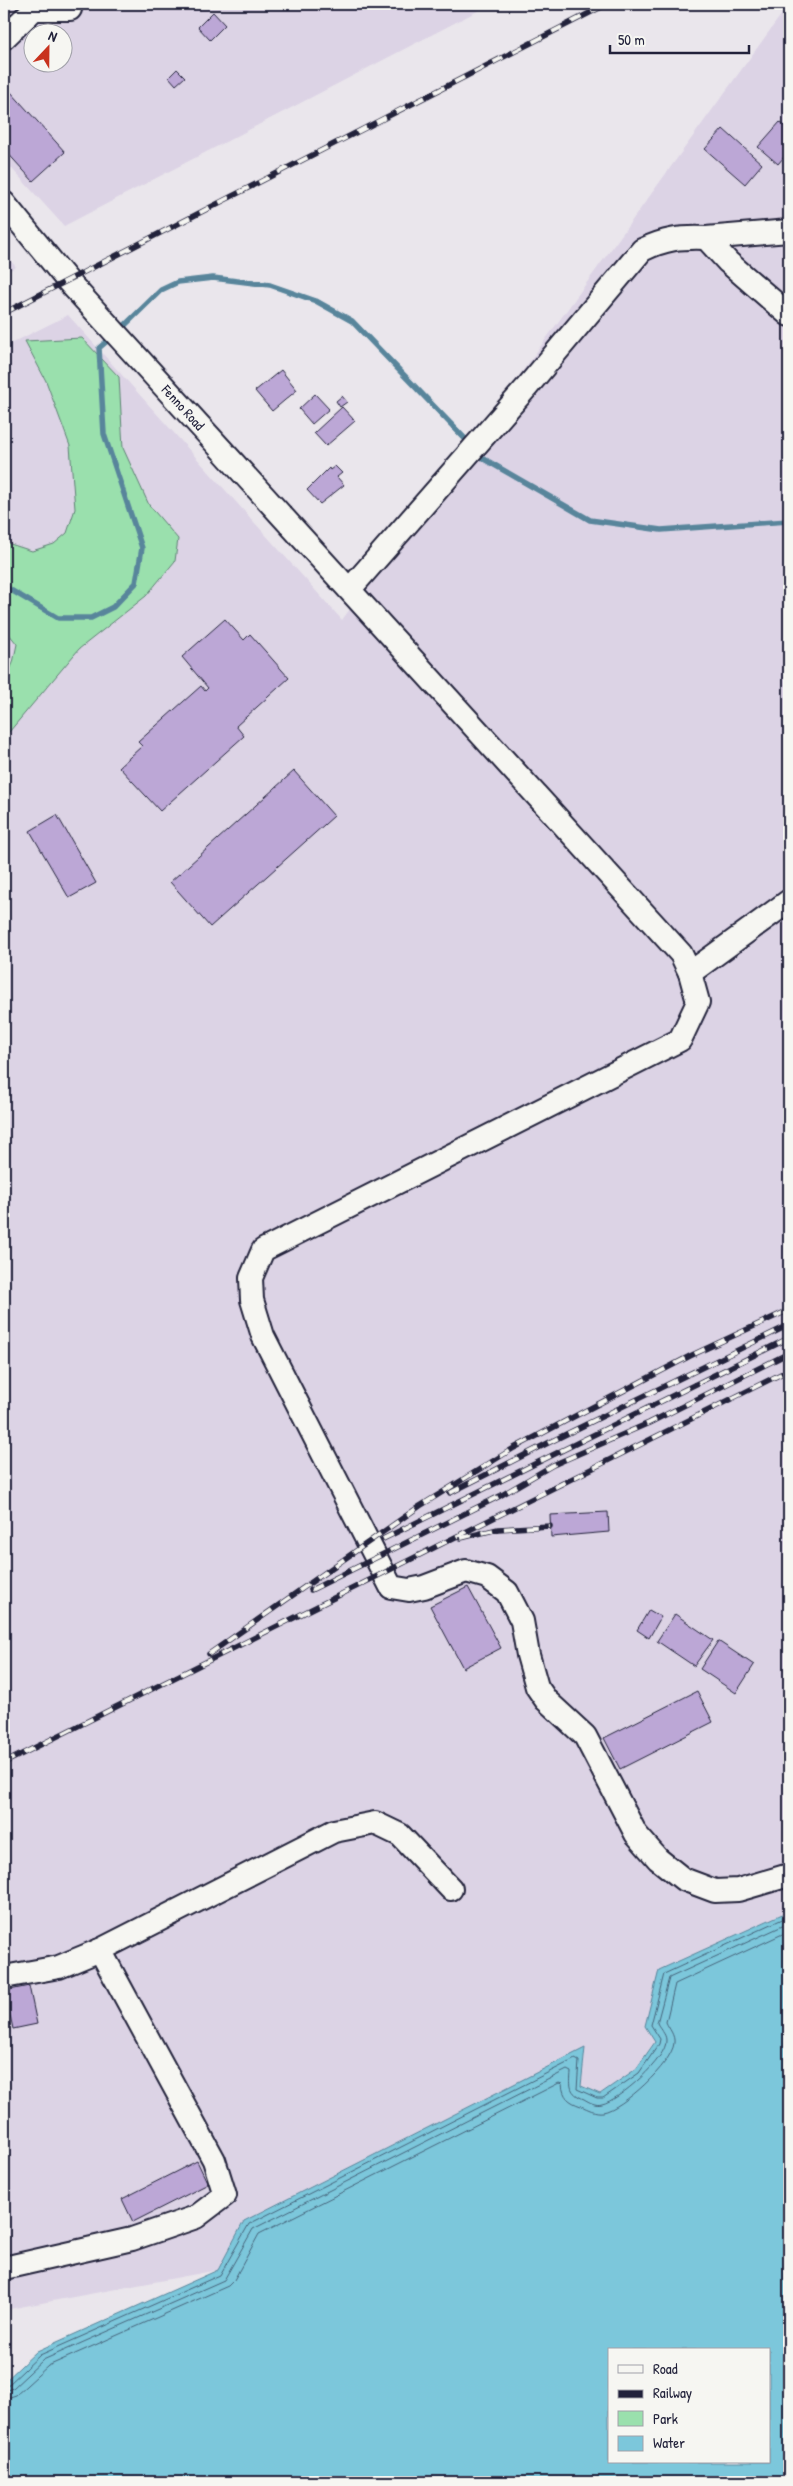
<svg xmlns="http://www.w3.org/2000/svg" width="793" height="2486" font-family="'Patrick Hand',sans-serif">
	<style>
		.built { fill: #dcd3e5; fill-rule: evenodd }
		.green { fill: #9ae0ad; stroke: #5e8174 }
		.water { fill: #7cc7db; stroke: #58859b; fill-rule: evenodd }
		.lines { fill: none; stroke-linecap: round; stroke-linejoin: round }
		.shore { stroke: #46647b; stroke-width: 1 }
		.stream { stroke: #58859b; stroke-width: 5.5 }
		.building { fill: #bca7d6; stroke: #22223b }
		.minor-casing { stroke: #22223b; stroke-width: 26 }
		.minor { stroke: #f6f6f2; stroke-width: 22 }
		.rail-casing { stroke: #22223b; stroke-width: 5.5 }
		.rail { stroke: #f6f6f2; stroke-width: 4; stroke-dasharray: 11; stroke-linecap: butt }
		.labels { text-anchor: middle; stroke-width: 5; stroke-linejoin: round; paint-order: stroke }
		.street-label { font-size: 14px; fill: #22223b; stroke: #f6f6f2 }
	</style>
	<rect width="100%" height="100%" fill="#eae6ec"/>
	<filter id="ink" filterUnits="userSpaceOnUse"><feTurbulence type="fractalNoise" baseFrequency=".02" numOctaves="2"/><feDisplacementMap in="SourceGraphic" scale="10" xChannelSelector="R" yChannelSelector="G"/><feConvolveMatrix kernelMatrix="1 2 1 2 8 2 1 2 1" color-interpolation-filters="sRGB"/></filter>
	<g filter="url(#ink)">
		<path class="built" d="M4,4H491L64,226L4,160ZM32,32H62V62H32Z
			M789,4V1911L659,1970L655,2041L636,2069L600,2094L581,2086L585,2049L244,2221L218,2270L4,2310V347L68,315L342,620Z
			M4,253L16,267L4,273Z"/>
		<path class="green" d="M82,338L119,377L123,448L149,505L178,539L175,561L146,596L79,649L4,738V682L13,663L17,644L4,628V542L32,551L54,544L67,533L75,509L70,446L46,381L25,341Z"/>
		<path class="water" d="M789,1911V2482H4V2382L37,2351L218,2270L244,2221L585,2048L581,2086L600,2094L636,2069L655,2042L645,2026L659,1970ZM609,2350H769V2462H609Z"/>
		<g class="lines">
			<path class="shore" d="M4,2385L9,2384L40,2355L220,2275L249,2224L575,2059L579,2061L577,2089L597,2098H603L639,2073L659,2044L660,2039L651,2025L664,1974L789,1916
				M4,2391L13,2388L43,2360L224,2280L253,2229L567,2070L571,2072C570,2086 569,2093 584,2099C589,2102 596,2106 602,2104C618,2101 668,2058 666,2040C666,2034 660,2029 657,2023L669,1978L789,1923
				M4,2399L16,2395L48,2366L228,2286L234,2280L259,2234L559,2083L562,2084C563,2097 569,2102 581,2106C588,2109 595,2113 603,2112C622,2109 672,2064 674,2043C675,2035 669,2029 666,2022L675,1984L789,1931"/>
			<path class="stream" d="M120,330L161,290L178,282L213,278L270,285L316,301L352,321L471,445
				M477,452L484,459L590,520L661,530L789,521
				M4,586L58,618H91L113,607L136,583L142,548L104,434L99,348L113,336"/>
		</g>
		<path class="building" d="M213,12L225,25L210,40L198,27Z
			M177,69L185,77L176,85L169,77Z
			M10,91L65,152L33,181L4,149V97Z
			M780,122L789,130V151L778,164L758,147Z
			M723,129L762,164L745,184L705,149Z
			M281,370L297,390L272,411L255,391Z
			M315,394L329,409L312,424L299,409Z
			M342,396L347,402L340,407L336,401Z
			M342,407L355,421L326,446L314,433Z
			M335,466L342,473L337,477L344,485L320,504L307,490L329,468L330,470Z
			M225,619L244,640L250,634L289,678L236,726L244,736L160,811L119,767L142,746L138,742L201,686L205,691L208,688L182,657Z
			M294,771L334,816L210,927L170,882Z
			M57,815L96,883L69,898L30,831Z
			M608,1512L609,1532L551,1537L550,1515Z
			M468,1587L501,1648L463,1668L430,1606Z
			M649,1610L661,1617L649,1638L637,1630Z
			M675,1614L713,1640L694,1666L657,1641Z
			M718,1641L754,1665L736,1693L700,1669Z
			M697,1691L713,1722L620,1769L604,1738Z
			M29,1986L37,2024L13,2029L5,1991Z
			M197,2161L208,2184L133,2222L122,2199Z"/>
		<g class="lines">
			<g class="minor-casing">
				<g id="minor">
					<path d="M4,38L34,9H70"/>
					<path id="s1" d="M4,203L67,280L681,954L690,973L698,1002L680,1040L263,1250L251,1278L252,1300L263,1336L391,1587L409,1590L424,1587L466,1571L487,1577L507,1592L522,1621L528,1655L537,1687L546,1700L585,1736L636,1834L658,1859L683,1879L715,1891L738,1890L789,1875"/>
					<path d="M789,231L706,238L728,262L789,315"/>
					<path d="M350,589L527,387L642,250C665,239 680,237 706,238"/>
					<path d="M690,973L789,901"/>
					<path d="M4,1977L59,1967L100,1950L334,1831L375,1823L400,1835L451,1889"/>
					<path d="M4,2268L132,2239L196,2217L225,2195L214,2160L100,1950"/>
				</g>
			</g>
			<use href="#minor" class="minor"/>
			<g class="rail-casing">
				<path id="rail" d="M4,313L607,4
					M450,1493L548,1443L789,1325
					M461,1538L498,1529L550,1526
					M383,1539L789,1338
					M311,1590L500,1496L553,1465L649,1423L789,1353
					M209,1654L420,1506L514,1448L690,1356L789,1310
					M4,1763L789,1370"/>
			</g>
			<use href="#rail" class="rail"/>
		</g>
	</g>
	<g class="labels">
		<g class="street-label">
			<text dy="5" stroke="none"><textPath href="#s1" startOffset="272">Fenno Road</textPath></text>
		</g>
	</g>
	<rect width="793" height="2486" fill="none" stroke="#f6f6f2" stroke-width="20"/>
	<rect x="10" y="10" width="773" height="2466" fill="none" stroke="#22223b" stroke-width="2" filter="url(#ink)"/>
	<rect x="608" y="2348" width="162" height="115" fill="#f6f6f2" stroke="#a1a1a9"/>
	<rect x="618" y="2365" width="25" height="8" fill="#f6f6f2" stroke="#a1a1a9"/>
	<text x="653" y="2374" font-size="15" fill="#22223b">Road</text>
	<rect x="618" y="2390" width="25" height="8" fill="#22223b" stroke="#a1a1a9"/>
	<text x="653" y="2398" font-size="15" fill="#22223b">Railway</text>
	<rect x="618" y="2411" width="25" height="15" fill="#9ae0ad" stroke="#a1a1a9"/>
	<text x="653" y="2424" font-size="15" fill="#22223b">Park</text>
	<rect x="618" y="2436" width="25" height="15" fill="#7cc7db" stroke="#a1a1a9"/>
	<text x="653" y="2448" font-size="15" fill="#22223b">Water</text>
	<g transform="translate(48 48) rotate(22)"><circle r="24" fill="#f6f6f2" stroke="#a1a1a9"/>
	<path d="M0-4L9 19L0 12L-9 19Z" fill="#c8321e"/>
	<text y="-8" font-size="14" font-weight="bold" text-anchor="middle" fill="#22223b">N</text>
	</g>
	<path d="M610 45v8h139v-8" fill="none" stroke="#22223b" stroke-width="2.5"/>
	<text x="618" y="45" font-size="15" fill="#22223b" stroke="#f6f6f2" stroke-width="4" paint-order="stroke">50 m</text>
</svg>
